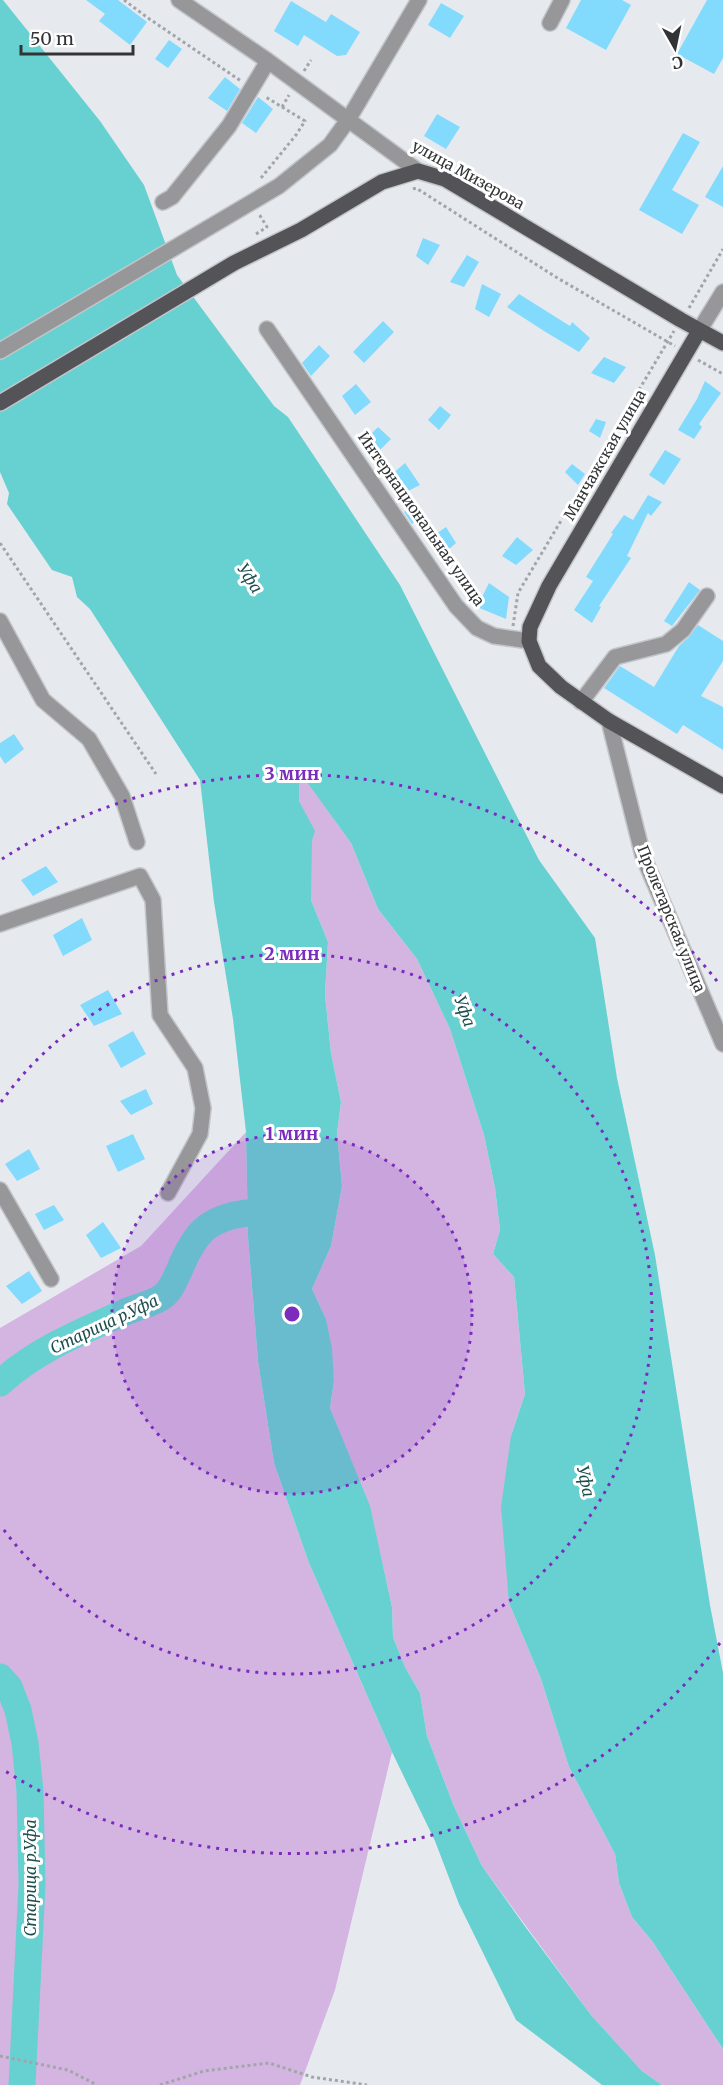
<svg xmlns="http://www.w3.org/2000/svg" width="723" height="2085" font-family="Merriweather,serif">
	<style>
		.green { fill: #d4b5e1 }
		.water { fill: #67d1d1 }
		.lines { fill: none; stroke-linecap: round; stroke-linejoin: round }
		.river { stroke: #67d1d1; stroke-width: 27 }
		.building { fill: #82dafd }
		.minor-casing { stroke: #c2c5ca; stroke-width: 18 }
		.major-casing { stroke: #c2c5ca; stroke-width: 18 }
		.path { stroke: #a2a5a9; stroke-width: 3; stroke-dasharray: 3 3; stroke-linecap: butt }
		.minor { stroke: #979799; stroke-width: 15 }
		.major { stroke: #545458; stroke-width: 15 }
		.ring { fill: none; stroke: #7b2cbf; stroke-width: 3; stroke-dasharray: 3 6 }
		.labels { text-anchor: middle; stroke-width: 6; stroke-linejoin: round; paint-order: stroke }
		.street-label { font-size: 15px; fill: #323335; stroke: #fff }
		.water-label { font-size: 16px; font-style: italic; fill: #1e4e4e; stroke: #fff }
		.centre { fill: #7b2cbf; stroke: #fff; stroke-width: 3 }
		.ring-label { font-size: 18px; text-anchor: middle; font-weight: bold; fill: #7b2cbf; stroke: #fff; stroke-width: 6; stroke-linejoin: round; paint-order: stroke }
	</style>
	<rect width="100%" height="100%" fill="#e6eaef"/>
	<path class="green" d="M299,770L351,843L378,909L417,959L450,1029L484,1135L495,1188L500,1230L493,1254L514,1277L525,1394L511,1436L509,1603L541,1679L569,1767L615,1854L619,1883L632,1917L652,1941L723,2049V2085H662L642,2071L591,2015L482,1866L453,1804L427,1736L420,1693L405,1667L393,1637L392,1607L381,1557L346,1449L330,1408L334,1381L326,1319L312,1289L331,1246L342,1186L337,1133L341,1102L331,1053L325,995L328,942L311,900V840L299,801Z
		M246,1132L248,1237L258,1361L274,1463L309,1563L392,1752L335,1990L300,2085H0V1328L141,1246Z"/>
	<path class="water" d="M0,0H3L100,121L144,185L177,275L274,406L288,417L400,585L539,860L595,938L617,1078L655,1255L710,1605L723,1673V2049L652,1941L632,1917L619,1883L615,1854L569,1767L541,1679L509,1603L501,1507L511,1436L525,1394L514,1277L493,1254L500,1230L495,1188L484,1135L450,1029L417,959L378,909L351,843L299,771V801L315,831L312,840L311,900L328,942L325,995L331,1053L341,1102L337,1133L342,1186L331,1246L312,1289L326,1319L332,1349L334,1381L330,1408L370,1506L392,1607L393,1637L405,1667L420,1693L427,1736L453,1804L482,1866L524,1925L591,2015L642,2071L662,2085H602L516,2020L459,1904L435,1841L392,1752L309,1563L274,1463L258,1361L248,1237L246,1132L233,1019L214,902L200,780L90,609L77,597L72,577L52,570L7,504L9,493L0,472Z"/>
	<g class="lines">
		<path class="river" d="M0,1383C35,1351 80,1332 123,1313C136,1307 150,1305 162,1297C171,1291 174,1281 179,1271C194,1234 207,1218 247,1213
			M0,1677L9,1687L18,1710L25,1743L30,1791L32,1885L22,2085"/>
	</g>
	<path class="building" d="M86,0H118L147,22L130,45L99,21L105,14Z
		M581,0H622L631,5L606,50L566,28Z
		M707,0H723V58L714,74L677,54Z
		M291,1L326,22L331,14L360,32L346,55L337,56L304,35L298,46L274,31Z
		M441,3L464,16L450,38L428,25Z
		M169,40L182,49L168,68L155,59Z
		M225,77L240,89L227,111L208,98Z
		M258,97L273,109L256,133L242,123Z
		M437,114L460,127L446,149L424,136Z
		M683,133L700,142L672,190L699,205L682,234L639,210Z
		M723,166V207L705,197Z
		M423,238L440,245L428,265L416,256Z
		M467,255L479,262L464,287L450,282Z
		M482,284L501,294L489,317L475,309Z
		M519,294L570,326L572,322L590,338L579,352L544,331L507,307Z
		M383,321L394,332L364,363L353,352Z
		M319,345L330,356L311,376L302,363Z
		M604,357L626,367L614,383L591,373Z
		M705,381L721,393L699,424L702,427L694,439L678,430L697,399Z
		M356,384L371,402L355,415L342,396Z
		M440,406L451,415L439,430L428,420Z
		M596,419L606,422L600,438L589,431Z
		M378,427L391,439L375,455L363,442Z
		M665,450L681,459L664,485L649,475Z
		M405,463L420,485L400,495L390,476Z
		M572,464L585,474L578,485L565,472Z
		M648,495L662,502L651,516L648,513L627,556L631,558L599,606L601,607L592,623L574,610L593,581L586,577L613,534L611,533L624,515L633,520Z
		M415,505L423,517L412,524L404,512Z
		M446,527L456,543L441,556L430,538Z
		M517,537L533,550L516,565L502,556Z
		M689,582L700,590L672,626L664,621Z
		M489,583L509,597L506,619L477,607Z
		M698,625L723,641V661L701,696L723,707V750L683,725L677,734L604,688L620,666L654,687L679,646L689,637Z
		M14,734L24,749L5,764L0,756V743Z
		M46,866L58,882L33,896L21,880Z
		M82,918L92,940L63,956L53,935Z
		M108,990L122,1014L94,1026L80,1005Z
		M133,1031L146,1054L121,1068L108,1045Z
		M146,1089L153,1104L131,1115L120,1101Z
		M133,1134L145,1159L118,1172L106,1146Z
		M29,1149L40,1169L17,1181L5,1164Z
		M54,1205L64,1220L44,1230L35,1214Z
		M103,1222L121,1248L101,1258L86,1235Z
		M29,1271L42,1291L22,1304L6,1286Z"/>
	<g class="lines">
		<g class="minor-casing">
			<path id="minor" d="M179,0L268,61L418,171
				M550,23L562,0
				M163,202L172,197L229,126L268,61
				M267,329L456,606L477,628L494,636L529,641
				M699,331L723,292
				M0,351L279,186L330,145L348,120L419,0
				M0,621L43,700L89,739L122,796L137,842
				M581,702L615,657L666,644L683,630L707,596
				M609,721L643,856L723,1044
				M0,924L140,876L153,900L160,1015L195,1068L203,1108L200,1134L168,1193
				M0,1190L51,1279"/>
		</g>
		<g class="major-casing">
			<path id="major" d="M699,331L549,586L530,627L529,641L539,666L561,687L609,721L723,786
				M0,403L234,263L301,230L382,182L418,171L445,179L681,320L723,343"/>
		</g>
		<path class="path" d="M124,0L148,18L241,81
			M304,71L311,60
			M282,107L289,95
			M261,178L296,135L305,121L264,96
			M413,189L416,188L559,279L675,346
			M256,234L267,227L259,214
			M689,308L723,249
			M698,360L723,374
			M0,543L156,774
			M513,626L518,593L674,331
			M0,2056L68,2070L97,2085
			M160,2085L204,2071L269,2063L312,2077L367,2085"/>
		<use href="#minor" class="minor"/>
		<use href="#major" class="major"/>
	</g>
	<circle cx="292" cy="1314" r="180" fill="#7b2cbf" fill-opacity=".12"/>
	<g class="ring">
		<circle cx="292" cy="1314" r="180"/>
		<path d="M1 1102A360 360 0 1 1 1 1526"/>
		<path d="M720 1643A540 540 0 0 1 2 1769M2 859A540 540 0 0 1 720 985"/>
	</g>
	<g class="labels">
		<g class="street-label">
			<text transform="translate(468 175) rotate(29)" y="5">улица Мизерова</text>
			<text transform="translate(605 455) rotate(-60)" y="5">Манчажская улица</text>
			<text transform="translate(421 519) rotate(55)" y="5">Интернациональная улица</text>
			<text transform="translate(671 919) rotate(68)" y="5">Пролетарская улица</text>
		</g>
		<g class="water-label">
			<text transform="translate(250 578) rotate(58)" y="6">Уфа</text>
			<text transform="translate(465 1011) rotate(70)" y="6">Уфа</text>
			<text transform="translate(104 1324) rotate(-25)" y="6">Старица р.Уфа</text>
			<text transform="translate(586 1481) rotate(78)" y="6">Уфа</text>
			<text transform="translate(30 1878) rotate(-90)" y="6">Старица р.Уфа</text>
		</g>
	</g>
	<circle cx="292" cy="1314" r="9" class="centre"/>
	<g class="ring-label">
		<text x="292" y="780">3 мин</text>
		<text x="292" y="960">2 мин</text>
		<text x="292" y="1140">1 мин</text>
	</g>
	<g transform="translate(675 48) rotate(171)" stroke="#ffffff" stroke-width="4.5" paint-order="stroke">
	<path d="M0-4.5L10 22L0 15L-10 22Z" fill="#323335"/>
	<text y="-9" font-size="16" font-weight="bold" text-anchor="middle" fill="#323335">С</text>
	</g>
	<path d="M21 45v9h112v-9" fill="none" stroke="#323335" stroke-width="3"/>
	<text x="30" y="45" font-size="18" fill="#323335" stroke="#ffffff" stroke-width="4.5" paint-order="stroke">50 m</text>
</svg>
